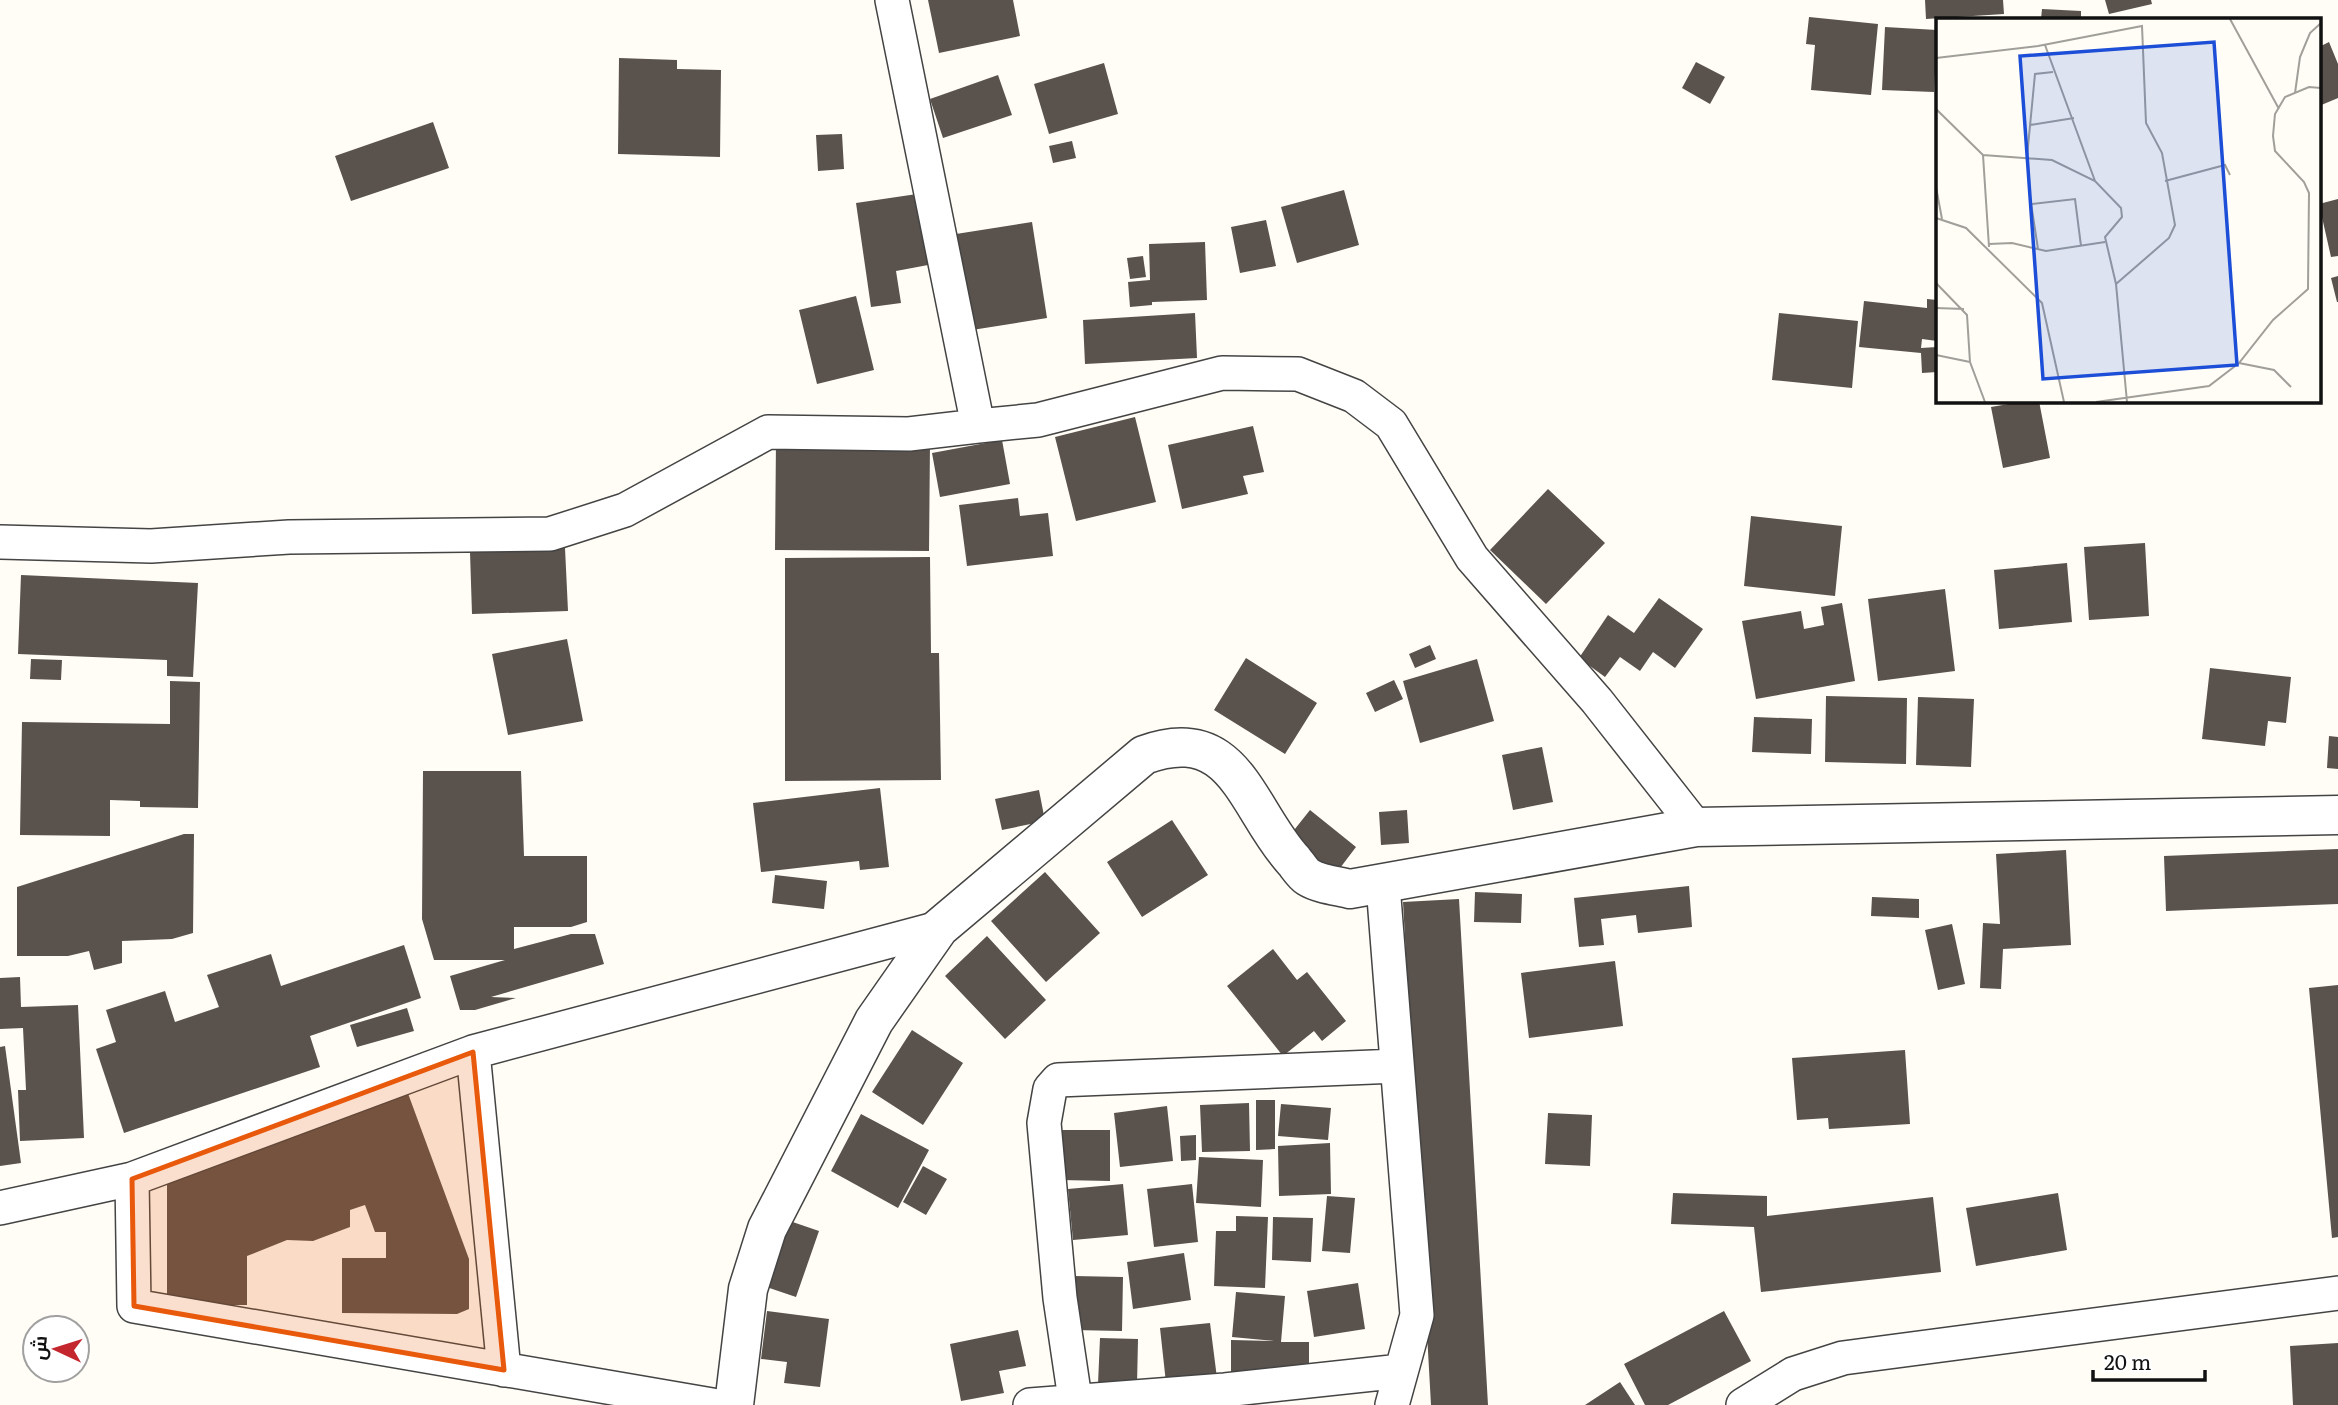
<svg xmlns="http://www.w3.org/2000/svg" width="2338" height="1405" font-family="Literata,Cairo,serif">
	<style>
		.building { fill: #5a524d }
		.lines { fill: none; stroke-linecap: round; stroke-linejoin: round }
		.minor-casing { stroke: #444; stroke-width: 36 }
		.tertiary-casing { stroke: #444; stroke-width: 41 }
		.minor { stroke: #fff; stroke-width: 33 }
		.tertiary { stroke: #fff; stroke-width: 38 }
		.marked { fill: #e8590c; fill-opacity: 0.2; stroke: #e8590c; stroke-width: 5; stroke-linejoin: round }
		.inset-road { fill: none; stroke: #a09f9a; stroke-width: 2 }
		.view { fill: #1d4ed8; fill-opacity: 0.15; stroke: #1d4ed8; stroke-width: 3.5 }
		.inset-edge { fill: none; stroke: #111; stroke-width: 3.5 }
	</style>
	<rect width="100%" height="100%" fill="#fffdf5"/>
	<path class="building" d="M928,0H1013L1020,36L939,53Z
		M1925,0H2003L2004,14L1926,19Z
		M2105,0H2151L2152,4L2109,14Z
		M2042,9L2081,11V19H2041Z
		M1809,17L1878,24L1871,95L1811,90L1815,45L1806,44Z
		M1885,27L1937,30L1934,92L1882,90Z
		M2329,42L2338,64V98L2319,106V47Z
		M619,58L677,60V69L721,70L720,157L618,154Z
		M1696,62L1725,77L1710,104L1682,88Z
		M1104,63L1118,114L1049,134L1034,84Z
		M998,75L1012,115L943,138L930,99Z
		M433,122L449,168L351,201L335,156Z
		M842,134L844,169L818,171L816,135Z
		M1072,141L1076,158L1053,163L1049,146Z
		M1344,190L1359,245L1297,263L1281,207Z
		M917,194L928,265L896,271L901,303L871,307L856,203Z
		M2338,199V256L2331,257L2319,204Z
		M1266,220L1276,266L1240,273L1231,227Z
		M1032,222L1047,318L972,330L956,234Z
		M1205,242L1207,300L1152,302V305L1130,307L1128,282L1150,280L1149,244Z
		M1143,256L1146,277L1130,279L1127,258Z
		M2338,276V302H2337L2331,278Z
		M856,296L874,370L817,384L799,310Z
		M1927,299L1937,300V341L1922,339L1921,348L1937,347V372L1922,373L1921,353L1859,347L1864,301L1927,308Z
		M1195,313L1197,358L1085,364L1083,320Z
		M1779,313L1858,321L1852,388L1772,380Z
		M2026,401H2039L2050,458L2003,468L1991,407Z
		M1135,417L1156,502L1076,521L1055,437Z
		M1253,426L1264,472L1243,476L1248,494L1182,509L1168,445Z
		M1002,440L1010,484L940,497L932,453Z
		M776,441L930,442L929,551L775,550Z
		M1548,489L1605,543L1546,604L1490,550Z
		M1018,498L1020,516L1048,513L1053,556L967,566L959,505Z
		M1751,516L1842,526L1835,596L1744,586Z
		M2145,543L2149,616L2089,620L2084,547Z
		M565,548L568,611L472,614L470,552Z
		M930,557L931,653H939L941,780L785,781V558Z
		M2067,563L2072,622L1999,629L1994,570Z
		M21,575L198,583L193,677L167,676V660L18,654Z
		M1945,589L1955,671L1878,681L1868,599Z
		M1659,598L1703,629L1675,668L1653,652L1640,671L1620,657L1605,677L1579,658L1608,615L1634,633Z
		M1842,603L1855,681L1756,699L1742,621L1801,611L1804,629L1824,625L1821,607Z
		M567,639L583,721L508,735L492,654Z
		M1430,645L1436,659L1415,668L1409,654Z
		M1246,658L1317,703L1285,754L1214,710Z
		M31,659L62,660L61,680L30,679Z
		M1477,659L1494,721L1420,743L1403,681Z
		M2210,668L2291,677L2286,723L2268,721L2265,746L2202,739Z
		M1394,680L1403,699L1375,712L1366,693Z
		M170,681L200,682L198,808L140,807V801L110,800V836L20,835L22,722L170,724Z
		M1826,696L1907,698L1906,764L1825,762Z
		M1918,697L1974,699L1971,767L1916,765Z
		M1754,717L1812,719L1811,754L1752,752Z
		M2329,736L2338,737V769L2327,768Z
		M1542,747L1553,802L1513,810L1502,755Z
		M423,771H521L524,856H587V922L571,927H514V949L571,934H595L604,964L491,997L516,998L475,1010H460L450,976L505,960H434L422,919Z
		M880,788L889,867L860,870L859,861L761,872L753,803Z
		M1039,790L1045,821L1002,830L995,799Z
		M1310,810L1356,847L1334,876L1287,839Z
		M1407,810L1409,843L1381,845L1379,812Z
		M1172,820L1208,875L1142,917L1107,862Z
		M184,834H194L193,933L172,939L122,941V963L94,970L89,951L68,956H17V887Z
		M2338,849V904L2166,911L2164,856Z
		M2066,850L2071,945L2003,949L2001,989L1980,988L1983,923L2000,924L1996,854Z
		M1045,872L1100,933L1046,982L991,921Z
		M775,875L827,881L824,909L772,903Z
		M1689,886L1692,927L1638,933L1636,915L1601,919L1604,945L1579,947L1574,898Z
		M1475,892L1522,894L1521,923L1474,922Z
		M1872,897L1919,899V918L1871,916Z
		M1459,899L1488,1405H1431L1403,902Z
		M1952,924L1965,984L1938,990L1925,930Z
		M987,936L1046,1000L1005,1039L945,976Z
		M404,945L421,998L310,1036L320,1067L124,1133L96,1049L116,1042L106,1010L165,991L175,1022L219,1007L207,975L271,954L281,986Z
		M1273,949L1297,980L1307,972L1346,1021L1322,1041L1314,1031L1283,1056L1227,986Z
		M1615,961L1623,1026L1529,1038L1521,973Z
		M20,977L21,1007L78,1005L84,1138L20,1141L18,1090H26L23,1028L0,1029V978Z
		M2338,985V1237L2332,1238L2309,988Z
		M407,1008L414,1031L357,1047L350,1025Z
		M912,1030L963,1063L923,1125L872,1092Z
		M5,1046L21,1163L0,1166V1047Z
		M1905,1050L1910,1124L1829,1129L1828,1118L1797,1120L1792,1058Z
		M406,1088L469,1259V1309L457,1314L342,1313V1258H386V1232H375L365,1205L350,1210V1227L313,1241L287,1240L247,1256V1305H167V1177Z
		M1256,1100H1275V1149L1256,1150Z
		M1249,1103L1250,1151L1202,1152L1200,1105Z
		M1281,1104L1331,1108L1328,1140L1278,1136Z
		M1167,1106L1173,1161L1120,1167L1114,1113Z
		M1548,1113L1592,1115L1590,1166L1545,1164Z
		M861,1114L929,1150L898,1208L831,1171Z
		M1060,1130H1110V1181L1060,1180Z
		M1196,1135V1160L1181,1161L1180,1136Z
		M1330,1143L1331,1194L1279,1196L1278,1146Z
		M1199,1157L1263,1160L1261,1207L1196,1203Z
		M923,1166L947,1179L926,1215L903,1202Z
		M1123,1184L1128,1235L1073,1240L1068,1189Z
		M1192,1184L1198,1242L1154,1247L1147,1189Z
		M1673,1193L1767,1196V1216L1933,1197L1941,1272L1761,1292L1754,1227L1671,1224Z
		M2058,1193L2067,1250L1976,1266L1966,1208Z
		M1327,1196L1355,1198L1350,1253L1322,1251Z
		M1236,1216L1268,1217L1265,1288L1214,1286L1216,1231H1236Z
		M778,1217L819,1231L796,1297L755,1283Z
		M1273,1217L1313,1218L1311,1262L1272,1260Z
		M1184,1253L1191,1300L1133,1309L1127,1262Z
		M1074,1276L1123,1277L1122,1331L1073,1330Z
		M1358,1283L1365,1329L1314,1337L1307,1291Z
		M1236,1292L1285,1296L1281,1342H1309V1379L1231,1377V1340L1274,1341L1232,1337Z
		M767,1311L829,1319L820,1387L784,1383L787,1362L761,1359Z
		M1724,1311L1751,1361L1668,1405H1645L1624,1364Z
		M1210,1323L1218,1386L1167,1392L1160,1328Z
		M1018,1330L1026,1366L999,1371L1004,1393L961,1401L950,1344Z
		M1100,1338L1138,1339L1137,1385L1098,1384Z
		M2338,1343V1405H2293L2290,1346Z
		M1620,1382L1635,1405H1585Z"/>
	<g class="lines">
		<g class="minor-casing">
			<path id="minor" d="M892,0L978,426
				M0,542L151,546L289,537L550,534L625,510L768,432L909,434L978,426L1038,420L1222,373L1298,374L1354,396L1391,424L1472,558L1597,701L1696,827
				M1383,885L1417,1315L1392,1405
				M473,1052L504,1370
				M132,1179L134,1306L712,1405
				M0,1208L132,1179L473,1052L939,928
				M1075,1399L1060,1298L1044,1123L1050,1089L1058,1080L1397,1066
				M1030,1405L1225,1390L1401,1371
				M1743,1405L1793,1374L1843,1358L2338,1293"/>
		</g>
		<g class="tertiary-casing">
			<path id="tertiary" d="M734,1405L748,1289L767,1229L874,1021L939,928L1144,755C1236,721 1246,809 1294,861C1298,866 1303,874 1308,877C1319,884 1338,886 1350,889L1696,827L2338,815"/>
		</g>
		<use href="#minor" class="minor"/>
		<use href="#tertiary" class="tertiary"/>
	</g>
	<path class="marked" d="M473,1052L504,1370L134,1306L132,1179Z"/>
	<g transform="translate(1936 18)">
		<rect width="385" height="385" fill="#fffdf5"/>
		<path class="inset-road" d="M294,1L343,91M109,27L159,163M0,40L102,28L206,8L210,105L226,135L239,207L233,220L180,266M359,75L364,39L374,15L385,5M0,91L47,137L116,142L159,163L185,190L186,199L169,219L180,266L191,384M94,107L138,100M47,137L53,229M91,139L99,56L117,54M229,163L289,147L294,157M0,169L6,201M93,172L102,231M95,186L139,181L145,228M0,200L30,210L106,285L128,384M53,226L76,225L110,233L169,224M0,265L31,297L34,344L49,384M0,290L28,291M0,337L34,344M303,345L338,352L355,369M160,384L273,368L303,345L337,302L372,271L373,175L368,164L339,133L337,118L339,96L349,79L373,69L385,70"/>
		<path class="view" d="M278,24L301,347L107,361L84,38Z"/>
		<rect width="385" height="385" class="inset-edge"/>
	</g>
	<g transform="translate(56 1349) rotate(274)"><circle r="33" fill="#ffffff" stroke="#a0a0a0" stroke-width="2"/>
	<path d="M0-5L12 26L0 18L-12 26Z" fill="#c4262e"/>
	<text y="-10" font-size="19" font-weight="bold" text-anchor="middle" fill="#111111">ش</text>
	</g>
	<path d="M2093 1370v10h112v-10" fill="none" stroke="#111111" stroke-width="3.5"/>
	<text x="2104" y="1370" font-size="21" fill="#111111" stroke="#ffffff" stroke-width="5" paint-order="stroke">20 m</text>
</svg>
